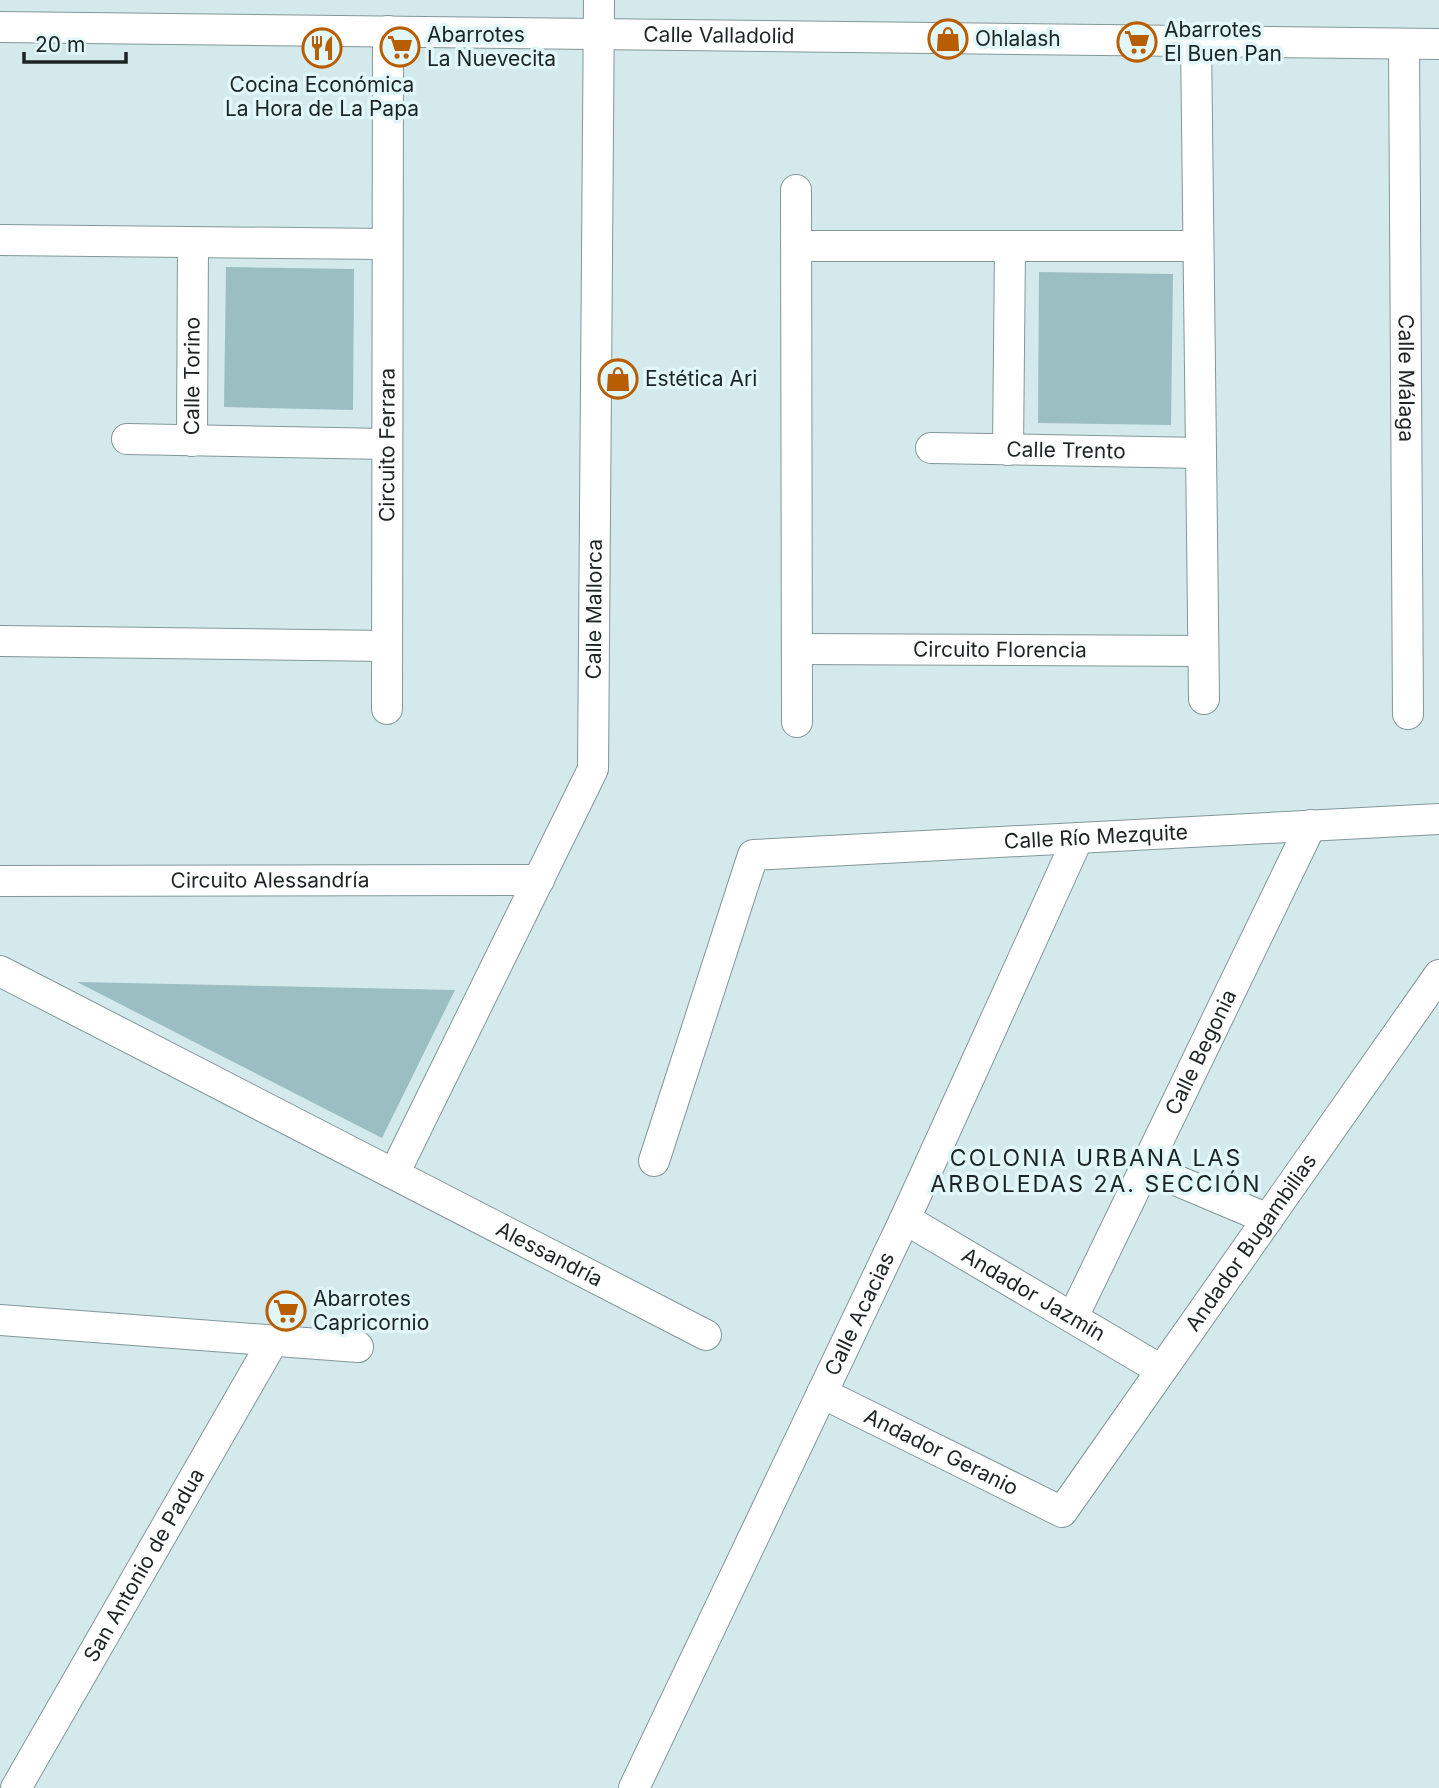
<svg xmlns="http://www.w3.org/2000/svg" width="1439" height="1788" font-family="Inter,sans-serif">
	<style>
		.green { fill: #9bbec2 }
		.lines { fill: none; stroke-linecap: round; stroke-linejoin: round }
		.street-casing { stroke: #839799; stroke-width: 32 }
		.street { stroke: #fff; stroke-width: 30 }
		.labels { text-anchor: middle; stroke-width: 7; stroke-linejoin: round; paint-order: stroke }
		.poi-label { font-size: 21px; fill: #1c2424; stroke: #e1f7f9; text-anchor: start }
		.street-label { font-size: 21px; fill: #1c2424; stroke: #e1f7f9 }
		.neighbourhood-label { font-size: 23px; letter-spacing: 2px; fill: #1c2424; stroke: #e1f7f9 }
	</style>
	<rect width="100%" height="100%" fill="#d3e9ec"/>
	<path class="green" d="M226,267L354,269L353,410L224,407Z
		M1039,272L1173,274L1171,425L1038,423Z
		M77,982L455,990L382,1138Z"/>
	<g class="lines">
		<g class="street-casing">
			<g id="street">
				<path id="s1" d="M0,27L1439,44"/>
				<path d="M1196,41L1204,699"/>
				<path id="s2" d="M1404,44L1408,714"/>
				<path d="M796,190L797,722"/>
				<path d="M0,240L387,244"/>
				<path d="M796,246H1198"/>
				<path d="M127,439L387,444"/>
				<path id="s3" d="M192,441L193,243"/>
				<path id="s4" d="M931,448L1201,453"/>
				<path d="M1008,450L1010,247"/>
				<path d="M0,641L387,646"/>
				<path id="s5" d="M797,649L1203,651"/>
				<path id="s6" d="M387,709L388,31"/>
				<path id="s7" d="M0,881L539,880"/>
				<path id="s8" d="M0,971L706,1335"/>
				<path id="s9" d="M654,1161L753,855L1439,819"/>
				<path d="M1147,1168L1268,1219"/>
				<path id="s10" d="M394,1174L593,769L599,0"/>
				<path id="s11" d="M905,1219L1161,1370"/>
				<path id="s12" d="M1073,1317L1311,825"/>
				<path d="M0,1320L358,1347"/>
				<path id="s13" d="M822,1393L1062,1512L1439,975"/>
				<path id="s14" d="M16,1788L273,1341"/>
				<path id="s15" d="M634,1788L905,1219L1078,838"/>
			</g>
		</g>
		<use href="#street" class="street"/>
	</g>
	<defs>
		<g id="shop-ring" transform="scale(2.0125)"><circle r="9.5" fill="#e1f7f9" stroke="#b85d00" stroke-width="1.5"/><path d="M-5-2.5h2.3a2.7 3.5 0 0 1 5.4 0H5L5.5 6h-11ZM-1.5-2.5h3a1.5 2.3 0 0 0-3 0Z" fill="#b85d00"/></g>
		<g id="supermarket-ring" transform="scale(2.0125)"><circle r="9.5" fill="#e1f7f9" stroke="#b85d00" stroke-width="1.5"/><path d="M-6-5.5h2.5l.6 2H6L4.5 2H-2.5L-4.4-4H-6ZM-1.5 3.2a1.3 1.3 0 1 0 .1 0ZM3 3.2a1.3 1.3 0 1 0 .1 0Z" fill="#b85d00"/></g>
		<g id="restaurant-ring" transform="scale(2.0125)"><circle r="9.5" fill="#e1f7f9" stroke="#b85d00" stroke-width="1.5"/><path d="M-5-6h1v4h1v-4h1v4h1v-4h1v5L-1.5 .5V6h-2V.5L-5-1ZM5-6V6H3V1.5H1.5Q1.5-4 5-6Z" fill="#b85d00"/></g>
	</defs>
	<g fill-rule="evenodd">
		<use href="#shop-ring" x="948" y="39"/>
		<use href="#supermarket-ring" x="1137" y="42"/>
		<use href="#supermarket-ring" x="400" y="47"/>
		<use href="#restaurant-ring" x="322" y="48"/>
		<use href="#shop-ring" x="618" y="379"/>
		<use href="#supermarket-ring" x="286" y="1311"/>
	</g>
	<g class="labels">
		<g class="poi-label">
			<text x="1164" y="37">Abarrotes<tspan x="1164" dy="24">El Buen Pan</tspan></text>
			<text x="427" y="42">Abarrotes<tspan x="427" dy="24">La Nuevecita</tspan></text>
			<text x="975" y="46">Ohlalash</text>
			<text x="322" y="92" text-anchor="middle">Cocina Económica<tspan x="322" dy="24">La Hora de La Papa</tspan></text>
			<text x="645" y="386">Estética Ari</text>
			<text x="313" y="1306">Abarrotes<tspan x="313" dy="24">Capricornio</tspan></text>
		</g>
		<g class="street-label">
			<text dy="7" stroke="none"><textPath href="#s1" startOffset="719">Calle Valladolid</textPath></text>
			<text dy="7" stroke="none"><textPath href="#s3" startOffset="65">Calle Torino</textPath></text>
			<text dy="7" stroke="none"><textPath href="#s2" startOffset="334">Calle Málaga</textPath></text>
			<text dy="7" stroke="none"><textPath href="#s6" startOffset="264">Circuito Ferrara</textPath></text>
			<text dy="7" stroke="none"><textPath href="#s4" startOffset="135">Calle Trento</textPath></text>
			<text dy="7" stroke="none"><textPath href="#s10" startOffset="611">Calle Mallorca</textPath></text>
			<text dy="7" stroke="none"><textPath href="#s5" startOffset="203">Circuito Florencia</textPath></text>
			<text dy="7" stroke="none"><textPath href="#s9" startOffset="665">Calle Río Mezquite</textPath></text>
			<text dy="7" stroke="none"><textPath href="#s7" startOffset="270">Circuito Alessandría</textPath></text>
			<text dy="7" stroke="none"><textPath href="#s12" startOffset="294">Calle Begonia</textPath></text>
			<text dy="7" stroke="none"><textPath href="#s13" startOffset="597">Andador Bugambilias</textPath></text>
			<text dy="7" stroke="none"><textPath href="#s8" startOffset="618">Alessandría</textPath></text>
			<text dy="7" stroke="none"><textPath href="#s11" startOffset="149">Andador Jazmín</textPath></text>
			<text dy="7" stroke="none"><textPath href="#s15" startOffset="525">Calle Acacias</textPath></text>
			<text dy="7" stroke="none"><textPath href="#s13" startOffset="133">Andador Geranio</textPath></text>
			<text dy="7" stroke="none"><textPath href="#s14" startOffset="257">San Antonio de Padua</textPath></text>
		</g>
		<g class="neighbourhood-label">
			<text x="1096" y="1166">COLONIA URBANA LAS<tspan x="1096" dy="26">ARBOLEDAS 2A. SECCIÓN</tspan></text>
		</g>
	</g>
	<path d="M24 52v10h102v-10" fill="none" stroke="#1c2424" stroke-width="3.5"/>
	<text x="35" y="52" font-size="21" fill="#1c2424" stroke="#e1f7f9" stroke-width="5" paint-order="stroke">20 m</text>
</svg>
